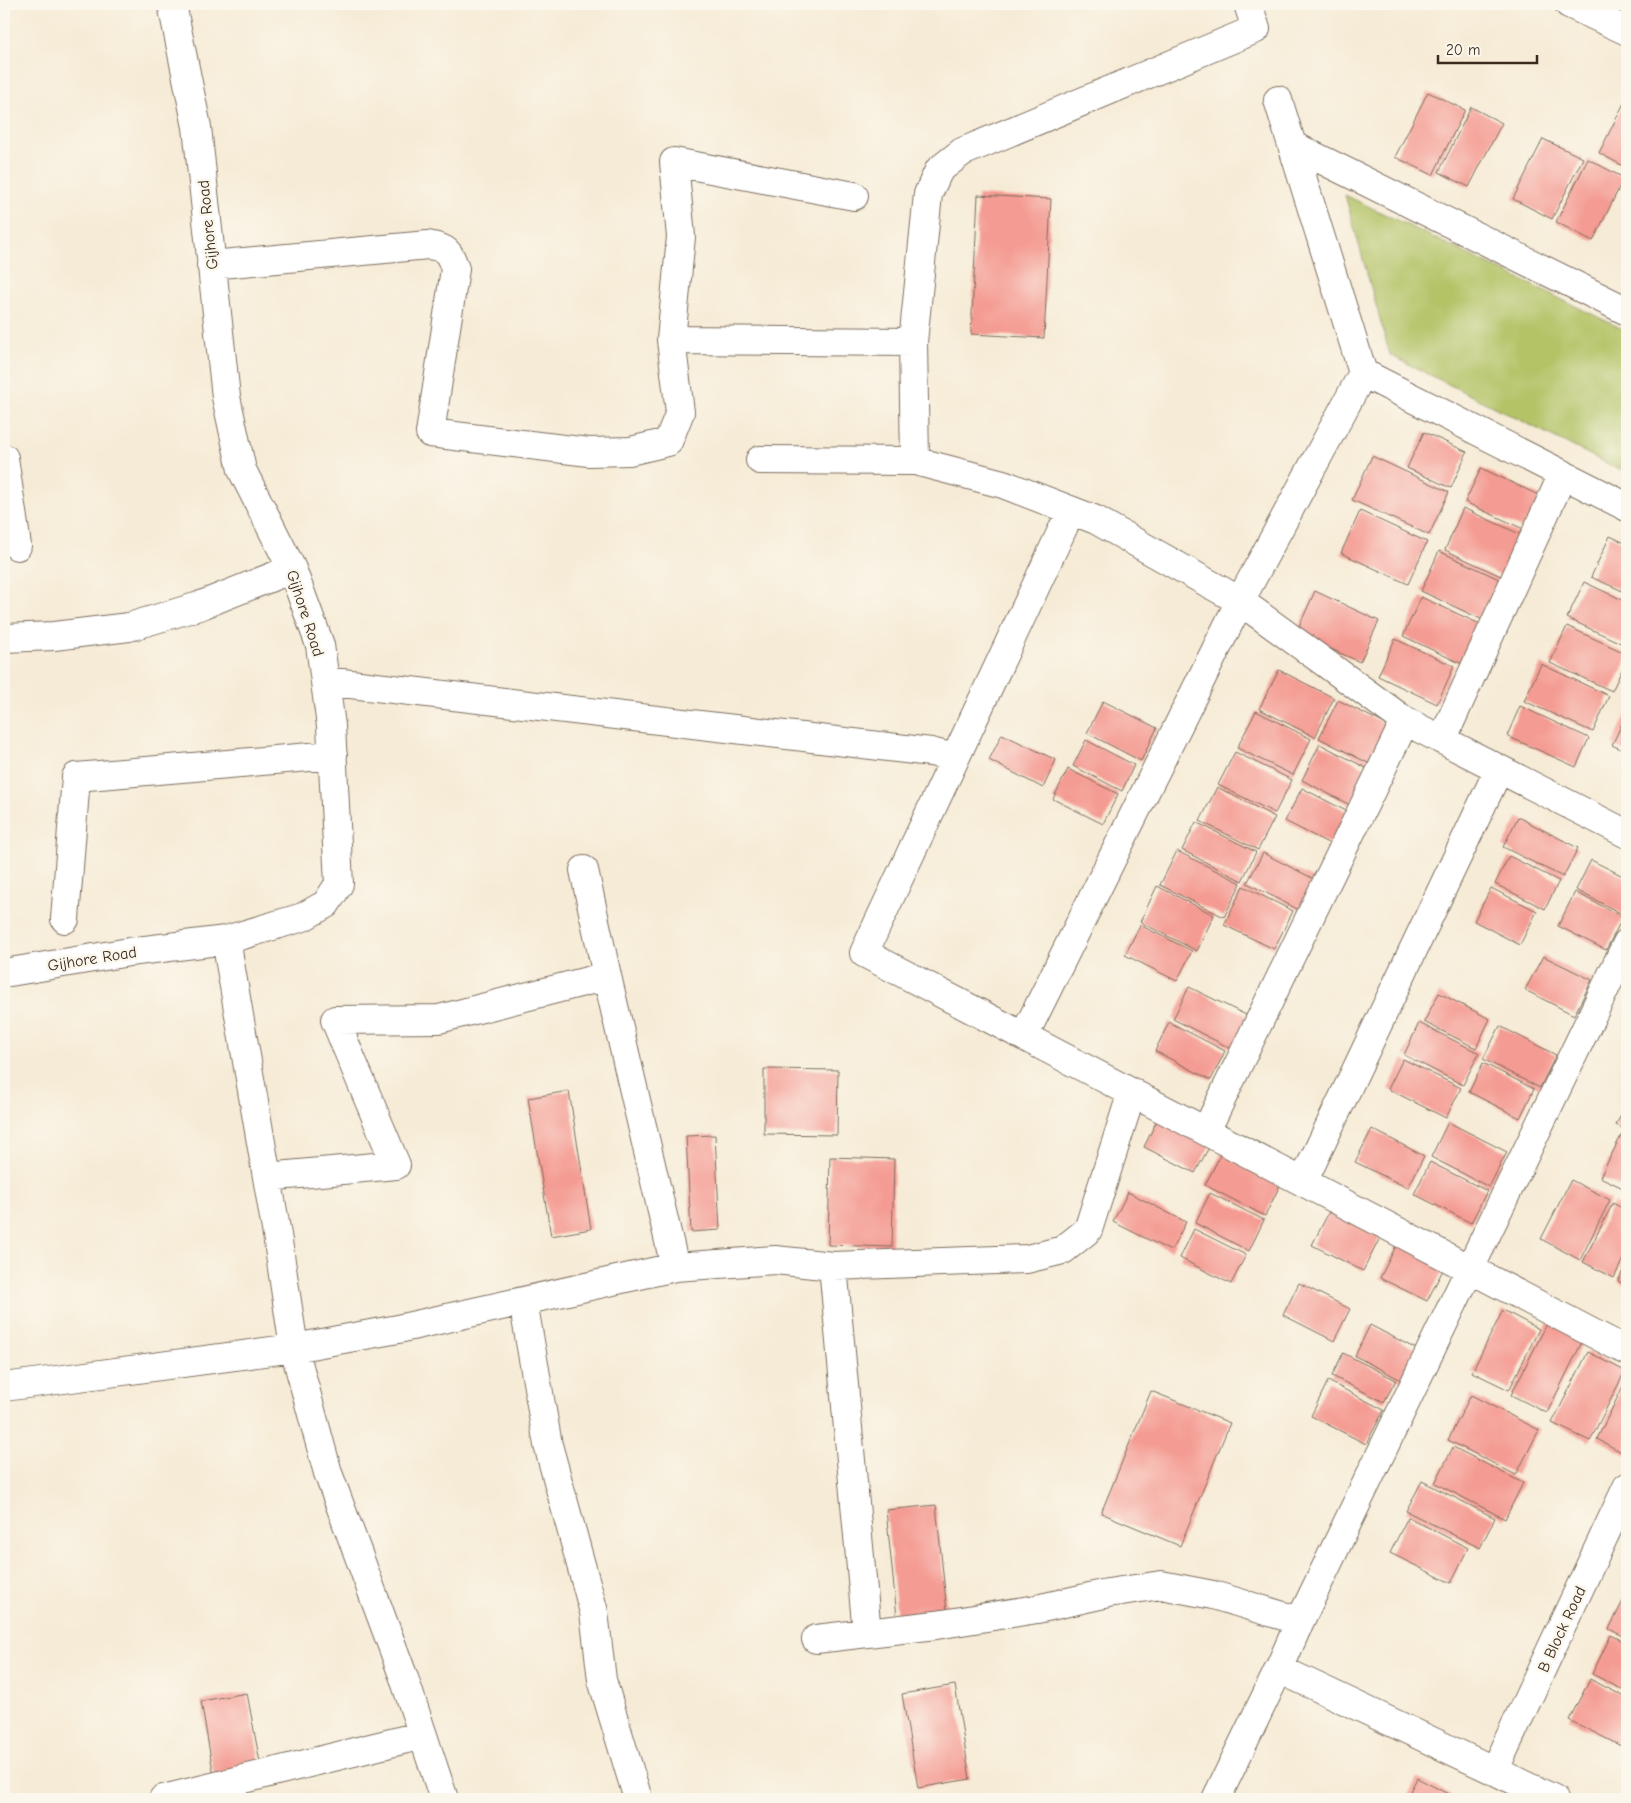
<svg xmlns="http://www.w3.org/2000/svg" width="1631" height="1803" font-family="'Comic Neue',sans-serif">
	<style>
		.green { fill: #b3c366; stroke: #777642 }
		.building { fill: #f49b93 }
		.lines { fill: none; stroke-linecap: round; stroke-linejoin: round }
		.minor-casing { stroke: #7c6e5e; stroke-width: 30 }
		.minor { stroke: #fff; stroke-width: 28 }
		.labels { text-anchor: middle; stroke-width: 5; stroke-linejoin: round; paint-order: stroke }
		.street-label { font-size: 16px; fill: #3b2a1e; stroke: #fbf7ec }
	</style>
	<rect width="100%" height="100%" fill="#fbf7ec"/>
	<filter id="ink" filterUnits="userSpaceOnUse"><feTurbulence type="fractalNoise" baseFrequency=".02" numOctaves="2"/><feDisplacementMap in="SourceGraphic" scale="10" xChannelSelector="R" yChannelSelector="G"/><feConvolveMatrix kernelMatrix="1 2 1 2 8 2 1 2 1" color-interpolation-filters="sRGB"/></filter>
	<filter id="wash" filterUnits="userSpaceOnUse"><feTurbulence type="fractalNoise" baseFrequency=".0096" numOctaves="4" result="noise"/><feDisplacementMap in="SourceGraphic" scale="20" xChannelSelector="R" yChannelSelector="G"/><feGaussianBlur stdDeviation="1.12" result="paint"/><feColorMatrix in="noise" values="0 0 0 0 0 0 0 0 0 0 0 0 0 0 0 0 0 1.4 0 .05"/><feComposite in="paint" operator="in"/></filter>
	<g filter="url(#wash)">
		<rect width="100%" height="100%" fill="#f6ebd6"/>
		<path class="green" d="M1345,195L1627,331V456L1620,470L1390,355Z"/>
		<g id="blocks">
			<path class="building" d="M1428,92L1465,110L1433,175L1395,157Z
				M1627,97V168L1599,153Z
				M1471,107L1502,123L1469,187L1439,172Z
				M1543,139L1583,158L1552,219L1513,199Z
				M1588,159L1624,178L1593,241L1556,222Z
				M978,195L1051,199L1044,338L971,334Z
				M1424,432L1467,452L1451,488L1407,468Z
				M1372,456L1449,492L1429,535L1352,500Z
				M1481,468L1547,499L1532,533L1465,502Z
				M1463,508L1524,536L1505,578L1445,550Z
				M1360,511L1427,542L1408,584L1341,553Z
				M1610,536L1627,544V593L1591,577Z
				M1439,551L1501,580L1483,620L1421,591Z
				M1584,582L1627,602V646L1567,618Z
				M1315,591L1379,621L1360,662L1296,633Z
				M1421,597L1480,624L1462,664L1403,636Z
				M1567,626L1627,654V659L1612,691L1550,663Z
				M1395,639L1454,666L1437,704L1378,676Z
				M1541,664L1609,696L1593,732L1524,701Z
				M1279,670L1334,698L1315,737L1259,709Z
				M1338,700L1391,727L1372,765L1319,738Z
				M1103,701L1157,728L1141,761L1087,733Z
				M1520,706L1589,738L1576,767L1507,736Z
				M1256,711L1311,739L1293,775L1237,748Z
				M1627,713V752L1612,745Z
				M1002,734L1056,760L1043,788L989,760Z
				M1086,740L1134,765L1122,791L1073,766Z
				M1320,744L1368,769L1350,805L1302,780Z
				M1235,752L1292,780L1275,813L1218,785Z
				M1068,769L1118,794L1103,824L1053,799Z
				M1217,787L1275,817L1258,850L1200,821Z
				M1302,788L1348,812L1332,845L1285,821Z
				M1518,817L1578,848L1563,877L1503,847Z
				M1196,822L1256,852L1242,881L1182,850Z
				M1177,851L1241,883L1224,917L1160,885Z
				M1263,853L1314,879L1299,910L1247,883Z
				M1509,856L1559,881L1545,909L1495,884Z
				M1591,860L1627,878V908L1624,915L1576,890Z
				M1157,886L1214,915L1197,951L1140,922Z
				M1243,886L1293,911L1274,949L1224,925Z
				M1491,888L1537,911L1520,945L1474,921Z
				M1575,892L1623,917L1606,950L1558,926Z
				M1140,925L1192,951L1177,981L1125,955Z
				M1543,956L1592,980L1574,1015L1525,990Z
				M1189,987L1248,1016L1232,1049L1173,1019Z
				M1439,993L1490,1019L1476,1048L1424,1022Z
				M1169,1022L1225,1051L1211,1080L1155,1051Z
				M1419,1023L1479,1053L1463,1085L1404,1055Z
				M1500,1026L1556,1055L1540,1088L1483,1059Z
				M1403,1059L1461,1088L1446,1118L1388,1089Z
				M1483,1063L1534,1089L1520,1118L1469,1092Z
				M764,1069L838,1070L837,1135L764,1134Z
				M569,1091L591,1229L551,1236L528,1098Z
				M1627,1103V1130L1616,1125Z
				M1160,1114L1213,1140L1195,1173L1144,1147Z
				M1448,1122L1507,1152L1489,1187L1431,1157Z
				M1372,1129L1424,1156L1408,1188L1355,1162Z
				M1622,1134L1627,1137V1190L1600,1177Z
				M715,1135L720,1230L691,1232L686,1136Z
				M1223,1150L1282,1181L1265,1216L1205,1185Z
				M830,1157L894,1159L892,1247L828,1245Z
				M1430,1162L1487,1191L1471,1223L1414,1194Z
				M1571,1180L1610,1200L1580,1260L1541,1239Z
				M1128,1192L1186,1222L1171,1251L1113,1222Z
				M1210,1193L1264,1220L1249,1251L1195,1223Z
				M1613,1203L1627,1211V1251L1614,1278L1583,1262Z
				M1331,1208L1382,1234L1363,1271L1312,1245Z
				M1194,1229L1246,1255L1231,1284L1180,1258Z
				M1397,1244L1444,1268L1427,1301L1380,1278Z
				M1627,1262V1286L1618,1281Z
				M1299,1283L1350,1309L1334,1341L1283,1315Z
				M1503,1310L1539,1329L1509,1390L1472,1372Z
				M1550,1318L1585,1336L1547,1413L1511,1395Z
				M1370,1325L1420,1351L1405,1382L1355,1356Z
				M1588,1352L1625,1371L1590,1441L1552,1423Z
				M1343,1353L1396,1380L1384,1402L1332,1376Z
				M1627,1378V1455L1597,1439Z
				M1328,1381L1384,1410L1366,1444L1311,1416Z
				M1151,1391L1230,1423L1180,1546L1101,1513Z
				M1471,1395L1539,1430L1516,1475L1448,1440Z
				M1453,1447L1523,1483L1505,1519L1435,1483Z
				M1422,1481L1495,1518L1480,1548L1406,1511Z
				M936,1505L947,1612L897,1617L886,1510Z
				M1408,1517L1468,1548L1451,1583L1390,1553Z
				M1627,1593V1638L1609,1629Z
				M1611,1635L1627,1643V1692L1592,1674Z
				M1590,1679L1627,1698V1749L1569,1720Z
				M955,1685L970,1779L918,1788L902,1694Z
				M247,1693L261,1768L214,1777L201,1701Z
				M1417,1778L1458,1799H1406Z"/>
		</g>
	</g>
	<g filter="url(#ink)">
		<use href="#blocks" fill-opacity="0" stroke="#7c6e5e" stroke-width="1"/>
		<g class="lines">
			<g class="minor-casing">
				<path id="minor" d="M1248,4L1256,29L962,152L939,170L928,194L913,342L915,461L1003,484L1096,520L1240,601L1405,721L1627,834
					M1569,4L1627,31
					M1278,100L1363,373L1627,507
					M1292,145L1627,311
					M854,196L674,162L681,237L671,340L913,342
					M211,265L428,245C447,248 449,251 455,269L430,433L589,452L630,451L668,442L680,412L671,340
					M4,458L17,546
					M760,460L915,461
					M1071,511L864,953L1627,1351
					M4,638L54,636L129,627L199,606L292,569
					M325,681L931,752L955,758
					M1442,740L1563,474
					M584,870L607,976L675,1267
					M65,919L76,777L333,755
					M226,940L277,1235L294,1348L328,1473L404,1678L444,1799
					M4,973L129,952L226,940L303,917L326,904L339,884L331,726L320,645L292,569L242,470L226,397L197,127L172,4
					M1024,1036L1240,601L1363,373
					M1206,1131L1405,721
					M267,1177L396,1165L335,1020L439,1019L607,976
					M1303,1182L1499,769
					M833,1266L867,1633
					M523,1301L548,1445L594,1612L602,1680L638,1799
					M4,1387L294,1348L398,1329L675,1267L775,1260L833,1266L1027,1259L1063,1250L1088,1230L1132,1092
					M816,1639L936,1625L1037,1609L1108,1593L1161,1585L1213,1595L1300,1621
					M1279,1669L1554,1799
					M1494,1771L1627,1487
					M163,1799L423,1735
					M1216,1799L1279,1669L1300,1621L1627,943"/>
			</g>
			<use href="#minor" class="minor"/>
		</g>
	</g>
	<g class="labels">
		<g class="street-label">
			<text transform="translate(207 225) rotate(-96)" y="6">Gijhore Road</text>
			<text transform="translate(306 613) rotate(72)" y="6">Gijhore Road</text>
			<text transform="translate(92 958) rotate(-9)" y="6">Gijhore Road</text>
			<text transform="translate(1561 1629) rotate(-65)" y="6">B Block Road</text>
		</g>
	</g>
	<rect width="1631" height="1803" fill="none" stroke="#fbf7ec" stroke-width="20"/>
	<path d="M1438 55v8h99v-8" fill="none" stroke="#3b2a1e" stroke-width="2.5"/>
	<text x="1446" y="55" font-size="15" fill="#3b2a1e" stroke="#fbf7ec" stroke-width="4" paint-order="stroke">20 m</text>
</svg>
